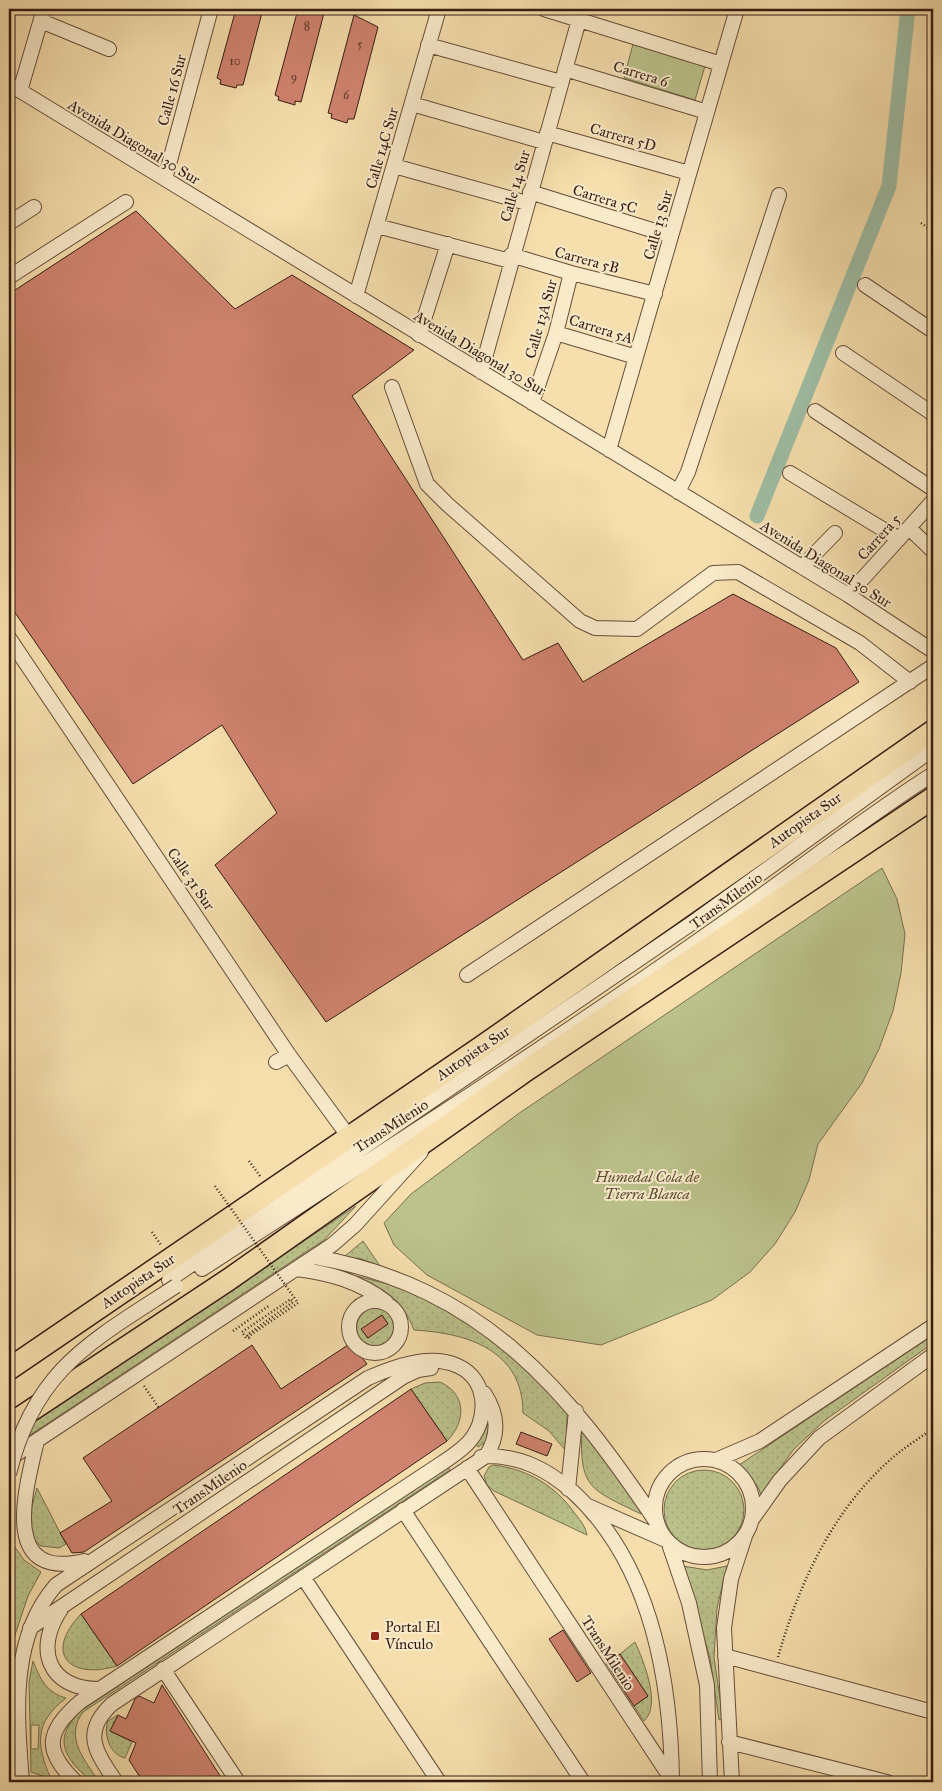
<svg xmlns="http://www.w3.org/2000/svg" width="942" height="1791" font-family="'IM FELL Great Primer',serif">
	<style>
		.grass { fill: url(#grass-dots); stroke: #786f4e; fill-rule: evenodd }
		.park { fill: #bbc28b; stroke: #786f4e }
		.lines { fill: none; stroke-linecap: round; stroke-linejoin: round }
		.canal { stroke: #9ebda4; stroke-width: 15 }
		.building { fill: #d0836f; stroke: #361c12 }
		.minor-casing { stroke: #664d39; stroke-width: 16 }
		.highway-casing { stroke: #361c12; stroke-width: 24 }
		.path { stroke: #361c12; stroke-width: 2.5; stroke-dasharray: 1 2.5; stroke-linecap: butt }
		.minor { stroke: #f9eaca; stroke-width: 14 }
		.highway { stroke: #f6dfad; stroke-width: 21 }
		.minor-bridge-casing { stroke: #664d39; stroke-width: 16; stroke-linecap: butt }
		.path-bridge { stroke: #361c12; stroke-width: 2.5; stroke-dasharray: 1 2.5; stroke-linecap: butt }
		.minor-bridge { stroke: #f9eaca; stroke-width: 14 }
		.poi-dot { fill: #8f2418; stroke: #f9eaca; stroke-width: 2 }
		.labels { text-anchor: middle; stroke-width: 4; stroke-linejoin: round; paint-order: stroke }
		.number-label { font-size: 12px; fill: #5c3629 }
		.street-label { font-size: 15px; fill: #361c12; stroke: #f9eaca }
		.park-label { font-size: 15px; font-style: italic; fill: #5e4e36; stroke: #f9eaca }
		.poi-label { font-size: 15px; fill: #361c12; stroke: #f9eaca; text-anchor: start }
	</style>
	<defs>
		<pattern id="grass-dots" width="8" height="8" patternUnits="userSpaceOnUse" patternTransform="scale(1.25)"><rect width="8" height="8" fill="#bbc28b"/><path d="M2 2h.1M6 6h.1" fill="none" stroke="#a1a677" stroke-width="1.8" stroke-linecap="round"/></pattern>
	</defs>
	<rect width="100%" height="100%" fill="#f6dfad"/>
	<filter id="stains"><feTurbulence type="fractalNoise" baseFrequency=".004" numOctaves="4"/><feColorMatrix values="0 0 0 0 .2 0 0 0 0 .09 0 0 0 0 .02 0 0 0 .5 -.17"/></filter>
	<radialGradient id="worn" r=".72"><stop offset=".6" stop-color="#630" stop-opacity="0"/><stop offset="1" stop-color="#630" stop-opacity=".3"/></radialGradient>
	<path class="grass" d="M356,1206L324,1240L9,1449V1439Z
		M363,1241L380,1266L362,1259L344,1257Z
		M357,1276C374,1281 393,1284 409,1291C469,1318 523,1363 567,1412L566,1451L549,1431L523,1413C523,1350 467,1333 414,1330C401,1297 387,1292 357,1276Z
		M371,1308C416,1305 387,1366 362,1340C351,1328 358,1314 371,1308ZM382,1315L388,1324L367,1338L362,1329Z
		M933,1335V1343L824,1421L794,1449L761,1495L757,1485L739,1465Z
		M440,1382C467,1394 466,1422 447,1441L411,1389L425,1383Z
		M488,1415L490,1425L487,1441L478,1447L476,1444L481,1436Z
		M582,1428L637,1505L641,1514C590,1489 579,1489 582,1428Z
		M493,1465C528,1469 556,1486 576,1515C581,1521 586,1528 587,1535L494,1491L487,1485L484,1476L489,1467Z
		M448,1467L450,1470L83,1712C64,1738 85,1760 99,1782C91,1782 88,1778 82,1773C58,1750 58,1732 82,1710Z
		M664 1510a40 40 0 1 1 80 0a40 40 0 1 1-80 0Z
		M37,1488L66,1544L59,1548L41,1546C22,1531 32,1507 37,1488Z
		M15,1547L24,1560L41,1572L28,1596L14,1638L10,1748L9,1551Z
		M683,1566L707,1570L727,1566L717,1608L714,1657L723,1719L719,1720L710,1658Z
		M81,1614L117,1666C70,1680 43,1654 81,1614Z
		M635,1642C643,1660 662,1705 644,1721L634,1706L648,1696L620,1654Z
		M33,1661C40,1679 47,1693 66,1698C34,1723 36,1744 51,1779L31,1772L29,1682ZM31,1725H39L38,1749H31Z
		M118,1715L110,1731L132,1742L125,1758C110,1755 103,1734 108,1721Z"/>
	<path class="park" d="M633,44L705,66L695,100L624,78Z
		M882,868L897,899L905,934L901,973L893,1011L879,1049L862,1083L818,1144L809,1180L795,1212L775,1244L750,1272L712,1300L601,1345L537,1335L427,1275L394,1245L384,1223L411,1194L518,1114Z"/>
	<g class="lines">
		<path class="canal" d="M757,516L889,186L908,9"/>
	</g>
	<path class="building" d="M236,9H263L243,85H237L236,88L220,84L221,80L217,78Z
		M298,9H325L301,102L295,101V105L278,100L279,97L275,95Z
		M354,15L378,27L354,119H348L347,123L331,118L332,114L328,113Z
		M136,211L235,309L292,275L414,350L352,396L523,660L558,643L583,682L733,594L836,648L859,682L326,1022L215,865L277,813L222,725L133,784L9,604V294Z
		M382,1315L388,1324L368,1338L361,1329Z
		M351,1343L367,1364L84,1552L72,1553L60,1533L112,1501L83,1458L252,1345L281,1389Z
		M411,1389L447,1441L117,1666L81,1614Z
		M521,1432L552,1444L547,1456L516,1444Z
		M563,1630L591,1673L577,1682L549,1639Z
		M620,1654L648,1696L634,1706L606,1663Z
		M162,1685L224,1782H143L129,1760L136,1743L110,1731L118,1715L126,1719L135,1699L139,1696L154,1703Z"/>
	<g class="lines">
		<g class="minor-casing">
			<path id="minor" d="M544,9L721,64
				M41,21L109,49
				M428,45L561,82
				M565,69L707,112
				M9,84L848,595L933,651
				M20,91L44,9
				M412,104L544,142
				M547,133L689,173
				M394,166L527,203
				M165,179L211,9
				M530,192L671,236
				M9,223L34,207
				M377,226L510,261
				M511,255L571,273L655,294
				M9,277L126,202
				M865,285L933,331
				M356,296L439,9
				M556,333L636,357
				M419,335L448,244
				M843,353L933,414
				M481,372L582,9
				M392,387L427,484L447,504L580,621L595,628L637,629L713,573L738,572L860,643L910,682
				M532,403L556,333L571,273
				M815,411L933,489
				M609,450L737,9
				M790,473L899,539
				M678,492L688,472L779,195
				M909,528L933,551
				M802,567L835,533
				M848,595L933,501
				M9,638L289,1055L349,1137
				M467,975L933,666
				M276,1062L289,1055
				M315,1257C483,1287 567,1389 657,1523
				M202,1269C371,1159 543,1050 709,933C784,881 856,823 933,774
				M296,1269C329,1273 359,1281 386,1302
				M169,1280L695,921L933,749
				M349 1327a26 26 0 1 1 52 0a26 26 0 1 1-52 0Z
				M37,1441C25,1491 0,1581 84,1561
				M481,1457L486,1456C500,1434 498,1414 484,1393
				M9,1459L332,1245L355,1225L421,1152
				M655 1508a49 49 0 1 1 98 0a49 49 0 1 1-98 0Z
				M716,1460L760,1441L933,1326
				M467,1468L672,1780
				M568,1489L576,1411
				M588,1506L668,1541L689,1603L707,1685L710,1782
				M403,1510L583,1782
				M753,1518L780,1480L819,1438L933,1355
				M303,1577L439,1782
				M61,1609C34,1649 48,1689 99,1689
				M30,1628L403,1377L418,1370L431,1368
				M725,1656L933,1712
				M163,1669L238,1782
				M729,1742L887,1782
				M9,1772L25,1782
				M22,1782C17,1715 9,1639 56,1585L368,1378C393,1367 430,1353 458,1366C489,1380 489,1422 467,1444C458,1453 447,1460 436,1467L80,1702C46,1731 43,1751 76,1782
				M116,1782C96,1752 81,1733 112,1704L486,1456C521,1456 546,1469 572,1491C651,1563 671,1680 672,1782
				M732,1782L724,1628L731,1579L745,1536"/>
		</g>
		<g class="highway-casing">
			<path id="highway" d="M9,1369L480,1048L933,731
				M9,1425L228,1280L528,1069L933,798"/>
		</g>
		<path class="path" d="M921,223L933,231
			M249,1161L260,1176
			M152,1232L161,1245
			M233,1331L270,1305
			M247,1335L250,1339
			M144,1386L159,1408
			M778,1657C799,1584 832,1511 890,1460C903,1448 919,1439 933,1428"/>
		<use href="#minor" class="minor"/>
		<use href="#highway" class="highway"/>
		<g class="minor-bridge-casing">
			<path id="minor-bridge" d="M9,1474C34,1369 92,1341 176,1286"/>
		</g>
		<path class="path-bridge" d="M215,1186L298,1303L246,1338L242,1332L291,1299L293,1302L247,1335"/>
		<use href="#minor-bridge" class="minor-bridge"/>
	</g>
	<rect class="poi-dot" x="370" y="1631" width="10" height="10" rx="2.5"/>
	<g class="labels">
		<g class="number-label">
			<text x="307" y="30">8</text>
			<text x="360" y="48">5</text>
			<text x="235" y="65">10</text>
			<text x="294" y="81">9</text>
			<text x="346" y="99">6</text>
		</g>
		<g class="street-label">
			<text transform="translate(641 74) rotate(17)" y="5">Carrera 6</text>
			<text transform="translate(172 90) rotate(-75)" y="5">Calle 16 Sur</text>
			<text transform="translate(623 137) rotate(16)" y="5">Carrera 5D</text>
			<text transform="translate(134 142) rotate(31)" y="5">Avenida Diagonal 30 Sur</text>
			<text transform="translate(382 148) rotate(-74)" y="5">Calle 14C Sur</text>
			<text transform="translate(515 186) rotate(-74)" y="5">Calle 14 Sur</text>
			<text transform="translate(605 199) rotate(17)" y="5">Carrera 5C</text>
			<text transform="translate(658 225) rotate(-74)" y="5">Calle 13 Sur</text>
			<text transform="translate(587 260) rotate(15)" y="5">Carrera 5B</text>
			<text transform="translate(541 319) rotate(-74)" y="5">Calle 13A Sur</text>
			<text transform="translate(601 329) rotate(17)" y="5">Carrera 5A</text>
			<text transform="translate(480 353) rotate(31)" y="5">Avenida Diagonal 30 Sur</text>
			<text transform="translate(879 537) rotate(-48)" y="5">Carrera 5</text>
			<text transform="translate(826 564) rotate(32)" y="5">Avenida Diagonal 30 Sur</text>
			<text transform="translate(805 820) rotate(-35)" y="5">Autopista Sur</text>
			<text transform="translate(191 879) rotate(56)" y="5">Calle 31 Sur</text>
			<text transform="translate(726 901) rotate(-36)" y="5">TransMilenio</text>
			<text transform="translate(473 1053) rotate(-34)" y="5">Autopista Sur</text>
			<text transform="translate(391 1126) rotate(-33)" y="5">TransMilenio</text>
			<text transform="translate(138 1281) rotate(-34)" y="5">Autopista Sur</text>
			<text transform="translate(210 1487) rotate(-34)" y="5">TransMilenio</text>
			<text transform="translate(608 1653) rotate(57)" y="5">TransMilenio</text>
		</g>
		<g class="park-label">
			<text x="647" y="1182">Humedal Cola de<tspan x="647" dy="17">Tierra Blanca</tspan></text>
		</g>
		<g class="poi-label">
			<text x="385" y="1632">Portal El<tspan x="385" dy="17">Vínculo</tspan></text>
		</g>
	</g>
	<rect width="942" height="1791" fill="none" stroke="#f6dfad" stroke-width="30"/>
	<rect x="10" y="10" width="922" height="1771" fill="none" stroke="#361c12" stroke-width="2.5"/>
	<rect x="15" y="15" width="912" height="1761" fill="none" stroke="#361c12"/>
	<rect width="100%" height="100%" filter="url(#stains)"/>
	<rect width="100%" height="100%" fill="url(#worn)"/>
</svg>
